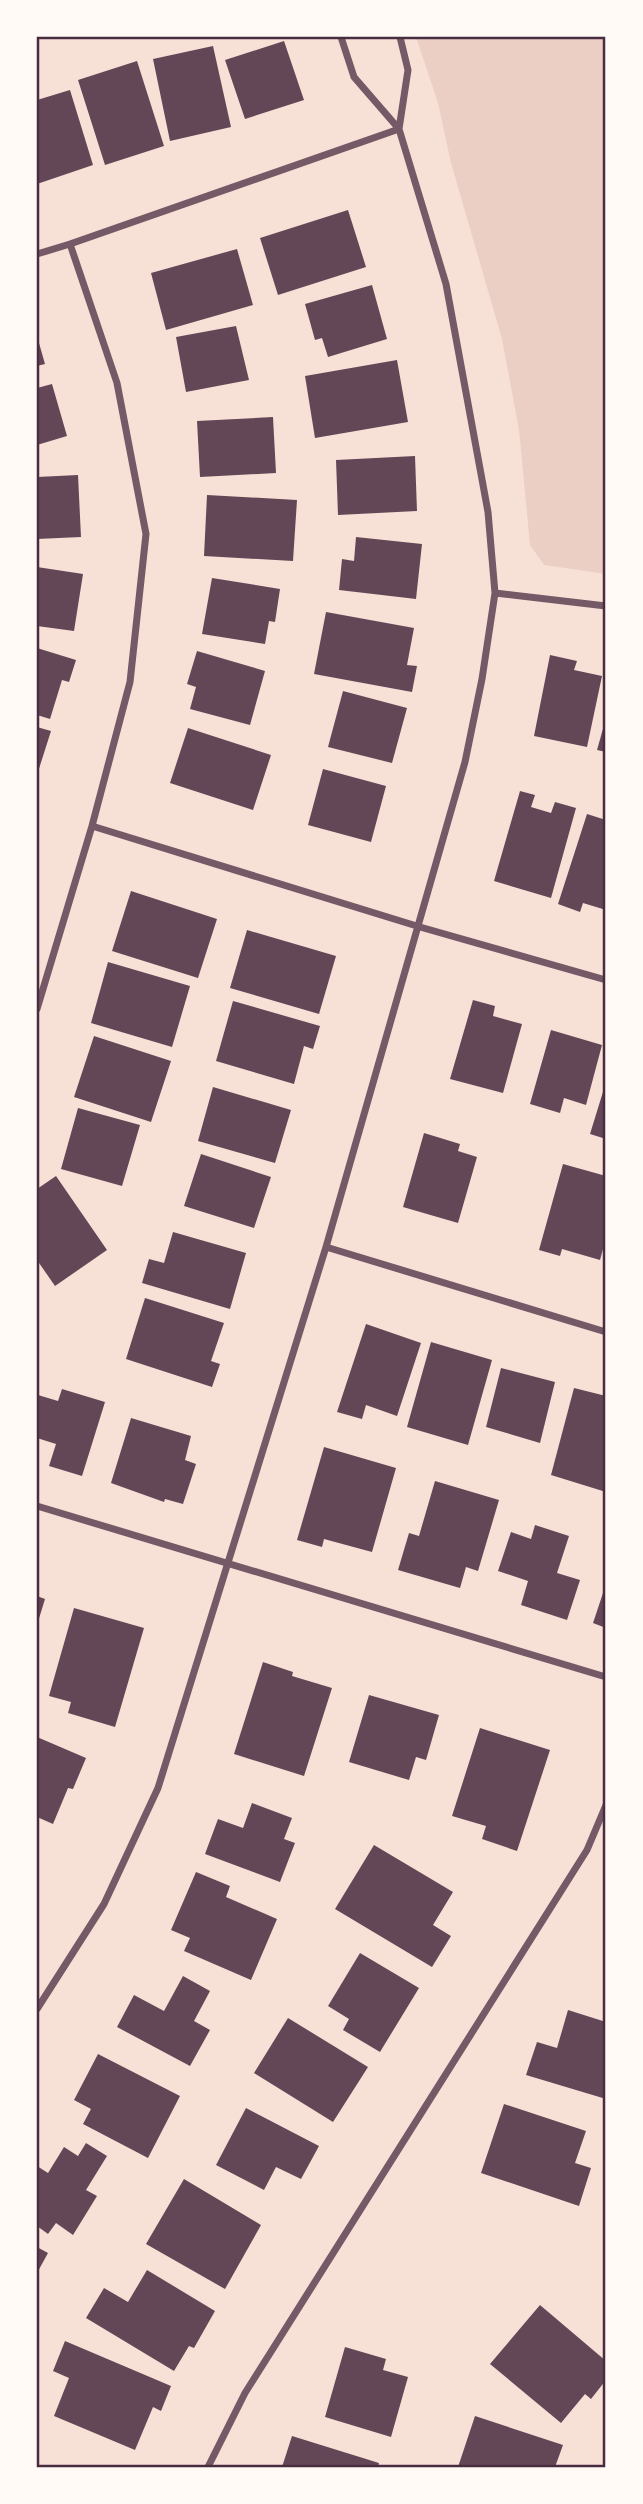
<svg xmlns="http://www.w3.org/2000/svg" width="643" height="2504" font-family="'Noto Sans',sans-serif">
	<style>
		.green { fill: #ebcfc5 }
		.building { fill: #644757 }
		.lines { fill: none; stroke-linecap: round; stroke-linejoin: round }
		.minor { stroke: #755966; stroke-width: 7 }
		.neatline { fill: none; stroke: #4a2c40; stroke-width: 2.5 }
	</style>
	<rect width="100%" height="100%" fill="#f7e1d7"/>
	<path class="green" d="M416,37H606V574L544,565L530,545L519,430L502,339L451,163L438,103Z"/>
	<path class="building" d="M284,41L304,100L245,119L225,60Z
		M213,46L231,127L170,141L153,59Z
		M137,61L164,146L105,165L78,80Z
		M70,90L93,165L37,184V100Z
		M348,210L366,267L278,295L260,238Z
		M237,249L253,305L166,330L151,273Z
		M372,285L387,339L328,357L322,338L315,340L305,304Z
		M236,326L249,380L186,392L176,337Z
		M37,336L45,364L37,366Z
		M397,360L408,422L315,438L305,376Z
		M52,384L67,436L37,445V388Z
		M273,417L276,473L200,477L197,421Z
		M415,456L417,511L338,515L336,460Z
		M78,475L81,537L37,539V477Z
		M207,495L297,500L293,561L204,556Z
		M356,537L422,544L416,599L339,590L342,559L354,561Z
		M37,567L83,574L74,631L37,626Z
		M212,578L280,589L275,622L269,621L265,644L202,634Z
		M326,612L414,628L407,665L417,666L412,692L314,674Z
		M37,648L76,660L69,682L62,680L50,719L37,715Z
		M197,651L265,671L250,725L190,709L196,687L187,684Z
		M550,655L577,661L574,670L602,676L587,747L534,736Z
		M343,691L407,708L392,763L328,747Z
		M606,718V752L597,750Z
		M37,727L51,731L37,775Z
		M188,728L271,755L253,810L170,783Z
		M323,769L386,786L371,842L308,825Z
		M520,791L535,795L531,807L551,813L555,802L576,808L551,898L494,881Z
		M587,814L606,820V910L583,903L580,912L558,904Z
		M131,891L217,919L198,978L112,951Z
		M247,930L336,956L319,1014L230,988Z
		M108,962L190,986L172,1047L91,1023Z
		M473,1000L495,1006L493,1016L522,1024L503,1093L450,1079Z
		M233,1001L320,1026L313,1049L304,1046L294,1084L216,1061Z
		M551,1030L602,1045L586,1105L564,1098L560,1113L530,1104Z
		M94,1036L171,1061L151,1122L74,1097Z
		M606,1082V1139L590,1134Z
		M213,1087L291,1110L275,1163L198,1141Z
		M78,1108L140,1125L122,1186L61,1169Z
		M424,1133L460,1144L458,1151L477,1157L458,1223L403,1207Z
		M201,1154L271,1177L254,1228L184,1206Z
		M563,1164L606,1176V1238L600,1260L562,1249L560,1256L539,1250Z
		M56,1176L107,1250L55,1286L37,1260V1189Z
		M173,1232L246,1253L230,1309L142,1283L149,1259L164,1263Z
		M145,1298L224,1323L211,1361L220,1364L212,1387L126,1359Z
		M366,1324L421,1343L397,1416L366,1405L362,1419L337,1412Z
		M431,1342L492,1360L468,1445L407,1427Z
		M501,1368L555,1382L540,1443L486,1427Z
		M574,1388L606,1396V1492L551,1475Z
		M62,1389L105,1402L82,1476L49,1466L56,1444L37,1438L38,1395L58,1401Z
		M131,1418L191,1436L185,1460L196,1464L183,1504L165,1499L164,1502L111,1483Z
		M324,1447L396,1468L372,1552L324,1539L322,1547L297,1540Z
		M435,1481L499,1500L478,1571L466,1567L460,1588L398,1570L409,1533L419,1536Z
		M535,1525L569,1536L557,1573L580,1580L567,1620L521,1605L528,1581L498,1571L511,1532L531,1539Z
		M606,1584V1628L593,1623Z
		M37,1596L45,1599L37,1625Z
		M74,1608L144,1628L115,1727L68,1713L71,1702L49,1696Z
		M263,1662L293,1672L292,1676L332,1688L304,1776L234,1754Z
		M369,1695L439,1715L426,1760L416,1757L409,1780L349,1762Z
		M480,1728L550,1750L517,1851L482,1839L486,1826L452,1816Z
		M37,1737L86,1758L73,1789L68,1788L53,1824L37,1817Z
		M252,1803L292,1818L284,1839L295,1843L280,1882L205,1854L218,1819L243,1828Z
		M374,1845L453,1892L433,1925L451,1936L432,1967L335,1909Z
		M196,1872L230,1886L226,1897L277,1919L251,1980L184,1951L190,1938L171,1930Z
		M360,1953L419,1988L380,2052L343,2030L349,2019L328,2006Z
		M183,1976L210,1991L194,2021L210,2030L190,2066L117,2027L134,1995L164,2011Z
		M568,2010L606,2022V2099L526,2075L537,2042L557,2048Z
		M288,2018L368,2067L333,2122L254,2073Z
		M98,2054L180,2096L148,2158L83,2124L91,2109L74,2100Z
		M504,2104L586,2131L575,2163L591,2168L579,2206L481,2173Z
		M246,2108L319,2146L301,2179L276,2167L264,2190L216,2165Z
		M86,2143L107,2156L86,2190L97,2196L73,2235L56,2223L48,2234L37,2226V2166L48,2173L64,2147L78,2156Z
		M184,2179L261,2225L225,2289L146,2244Z
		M37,2247L48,2253L37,2273Z
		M147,2270L215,2311L194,2348L189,2346L174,2371L86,2318L104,2288L128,2302Z
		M540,2305L606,2361V2380L591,2399L585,2394L561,2423L490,2364Z
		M65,2341L171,2386L161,2411L153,2407L135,2450L54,2416L69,2378L53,2371Z
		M345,2347L386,2359L383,2370L408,2377L391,2437L325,2417Z
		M475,2416L563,2445L555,2467H458Z
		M292,2436L379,2463L378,2467H282Z"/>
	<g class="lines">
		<path class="minor" d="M341,37L354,77L399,129L408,70L400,37
			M37,254L70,244L117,383L146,534L130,682L92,826L37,1009
			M495,593L606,606
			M92,826L420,927L606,980
			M326,1247L606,1332
			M37,1506L606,1677
			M37,2009L104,1904L158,1788L326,1247L465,762L482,679L495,593L488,512L446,284L399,129L70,244
			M208,2467L245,2393L587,1850L606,1805"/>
	</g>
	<rect width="643" height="2504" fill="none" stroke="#fffaf5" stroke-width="77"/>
	<rect x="38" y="38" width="566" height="2428" class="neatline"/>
</svg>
